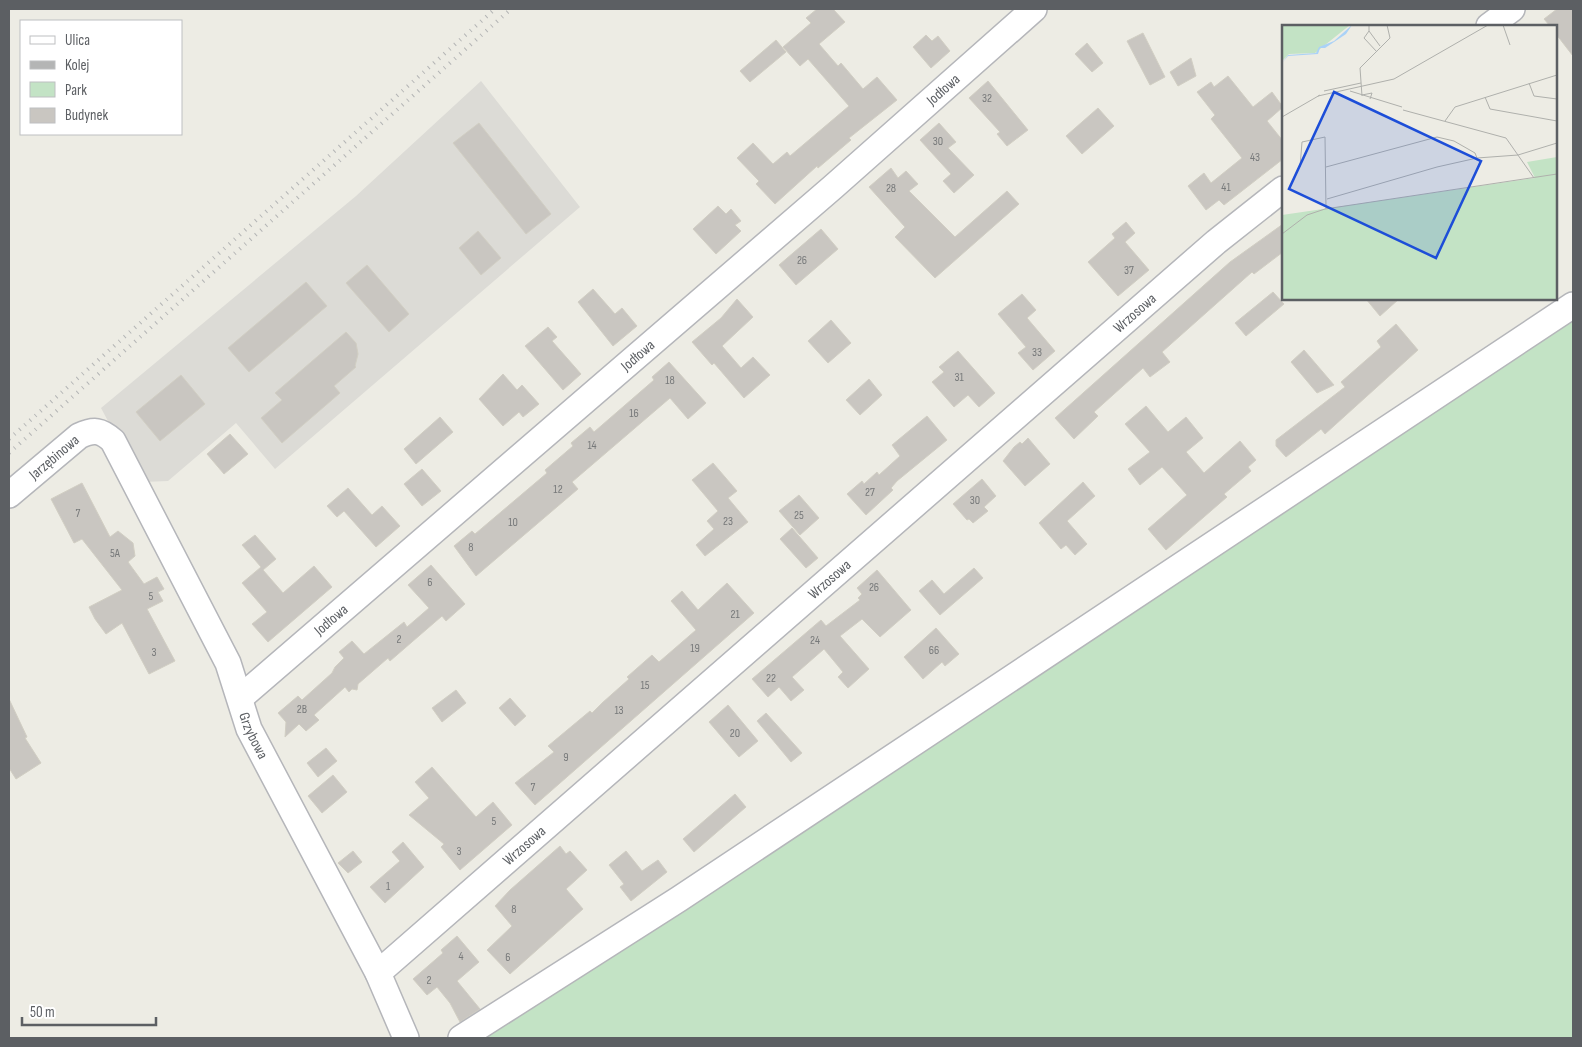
<svg xmlns="http://www.w3.org/2000/svg" width="1582" height="1047" font-family="'Sofia Sans Condensed',sans-serif">
	<style>
		.industrial { fill: #dcdbd6 }
		.green { fill: #c3e3c5 }
		.building { fill: #c9c6c1; stroke: #d1cec3 }
		.lines { fill: none; stroke-linecap: round; stroke-linejoin: round }
		.minor-casing { stroke: #b5b6ba; stroke-width: 28 }
		.minor { stroke: #fff; stroke-width: 25 }
		.rail { stroke: #b4b5b5; stroke-width: 4; stroke-dasharray: 1 6; stroke-linecap: butt }
		.labels { text-anchor: middle; stroke-width: 4; stroke-linejoin: round; paint-order: stroke }
		.number-label { font-size: 12px; fill: #77797a }
		.street-label { font-size: 15px; fill: #5c5f63; stroke: #fff }
		.inset-road { fill: none; stroke: #afb0ac; stroke-width: 1 }
		.view { fill: #1d4ed8; fill-opacity: 0.15; stroke: #1d4ed8; stroke-width: 2.5 }
		.inset-edge { fill: none; stroke: #5c5f63; stroke-width: 2.5 }
	</style>
	<rect width="100%" height="100%" fill="#edece4"/>
	<path class="industrial" d="M481,81L580,207L275,469L236,423L168,481L143,482L138,477L101,408L356,196Z"/>
	<path class="green" d="M1573,305V1038H452Z"/>
	<path class="building" d="M817,9H833L845,22L819,44L838,66L841,63L863,89L877,77L897,100L849,138L851,140L818,168L817,166L775,204L756,184L759,181L737,158L753,143L773,164L787,152L790,156L849,106L808,59L800,66L783,47L811,23L806,18Z
		M1557,9H1573V56L1556,34V26H1550L1544,19Z
		M1143,33L1165,77L1150,85L1127,41Z
		M926,35L932,41L938,36L950,51L931,68L913,47Z
		M776,40L786,52L750,82L740,71Z
		M1087,43L1103,63L1092,72L1075,54Z
		M1191,58L1196,76L1178,86L1170,72Z
		M1228,76L1253,107L1272,92L1283,107L1267,121L1283,141V159L1224,205L1219,200L1206,210L1188,186L1204,173L1211,183L1242,158L1211,119L1215,115L1197,92L1211,82L1214,87Z
		M988,81L1028,130L1007,146L997,134L1000,132L969,98Z
		M1098,108L1114,126L1082,154L1066,136Z
		M479,123L551,214L526,234L453,143Z
		M939,123L956,142L948,148L974,175L954,193L943,181L951,174L920,140Z
		M891,168L898,178L906,171L918,184L909,191L955,237L1007,191L1019,204L935,278L895,237L905,227L869,187Z
		M718,206L726,214L731,209L741,221L735,225L741,231L716,254L693,229Z
		M1126,222L1135,233L1125,242L1149,270L1118,296L1088,262L1115,238L1112,234Z
		M1283,224V252L1254,274L1252,272L1162,352L1170,362L1150,377L1143,368L1094,412L1098,416L1074,439L1055,418L1230,262Z
		M821,229L838,249L796,285L779,265Z
		M478,231L501,258L481,275L459,248Z
		M367,265L409,314L389,332L346,283Z
		M306,282L327,306L249,372L228,348Z
		M593,289L615,314L622,308L637,326L613,346L578,302Z
		M1273,292L1284,304L1246,336L1235,323Z
		M1022,294L1036,310L1027,318L1055,351L1033,370L1018,353L1026,347L998,314Z
		M737,299L753,317L722,346L741,368L753,357L770,375L744,398L714,363L712,365L692,342L721,318Z
		M1366,299H1399L1380,316Z
		M831,320L851,343L828,363L808,341Z
		M1396,324L1418,350L1325,434L1321,429L1286,457L1276,446V440L1345,387L1341,382L1381,347L1377,341Z
		M548,327L557,337L552,341L581,374L563,390L525,346Z
		M346,332L356,343L358,354L355,366L356,367L334,386L340,393L282,443L261,418L282,400L275,393Z
		M1304,350L1334,385L1317,393L1291,362Z
		M958,351L995,393L979,407L968,395L954,407L932,382L944,372L939,367Z
		M669,362L706,403L688,419L670,398L572,482L578,489L476,576L454,546L472,531L475,534L547,473L545,470L573,446L571,443L590,427L594,432L654,380L652,377Z
		M503,374L517,390L522,385L539,404L523,417L519,412L503,426L479,399Z
		M181,375L205,404L160,441L136,412Z
		M869,379L882,395L860,415L846,400Z
		M1146,406L1168,432L1186,417L1203,438L1186,452L1204,473L1240,441L1256,460L1248,467L1251,471L1224,494L1227,497L1166,550L1148,529L1187,495L1162,467L1140,485L1128,469L1150,452L1125,424Z
		M927,416L947,440L897,481L891,488L893,490L866,515L847,494L862,481L864,484L877,472L879,475L900,456L892,445Z
		M440,417L453,432L416,464L404,449Z
		M230,434L248,454L224,474L207,454Z
		M1028,438L1050,464L1025,486L1003,461L1014,447L1020,442L1022,444Z
		M713,463L737,491L728,498L748,522L705,556L696,545L714,529L707,521L718,511L692,480Z
		M422,469L441,491L422,506L404,484Z
		M982,479L996,496L984,507L988,511L973,523L969,519L967,520L953,504Z
		M1083,482L1095,496L1067,521L1087,544L1075,555L1066,545L1061,549L1039,523Z
		M82,483L110,537L118,531L133,543L135,556L128,562L144,584L157,577L164,589L158,592L163,601L147,609L175,661L149,674L122,623L106,634L95,619L89,607L122,590L82,539L74,543L51,499Z
		M348,488L372,515L382,506L400,526L376,547L344,511L337,517L327,506Z
		M799,495L819,518L800,535L779,511Z
		M792,528L818,558L806,568L780,539Z
		M255,535L276,559L263,570L283,593L314,566L332,587L268,642L252,624L267,612L242,583L261,567L242,545Z
		M431,565L465,604L446,621L442,616L390,661L388,658L358,684L357,690L352,689L349,692L345,687L314,715L319,720L306,731L299,724L285,737L286,722L278,713L298,696L302,700L332,673L335,667L344,658L339,652L352,641L364,654L404,622L407,627L429,608L408,585Z
		M974,568L983,578L940,615L919,591L932,580L944,594Z
		M877,570L911,610L880,637L862,619L840,636L869,669L848,688L838,677L843,672L824,649L792,677L804,690L791,701L779,687L768,697L752,679L821,620L826,626L860,600L858,598L862,594L857,588Z
		M727,583L754,613L535,805L515,783L554,752L548,746L590,711L592,713L602,703L629,679L627,677L652,655L659,662L696,630L671,601L682,591L698,610Z
		M936,628L959,654L945,666L942,662L923,679L904,657Z
		M456,690L466,703L442,722L432,708Z
		M510,698L526,716L515,726L499,708Z
		M9,699L27,737L25,738L41,763L16,779L9,768Z
		M728,705L758,741L739,757L709,722Z
		M766,713L802,753L791,762L757,721Z
		M326,748L337,761L318,777L307,763Z
		M432,767L476,817L493,802L512,825L460,870L441,847L444,844L409,815L429,798L415,782Z
		M333,775L347,792L322,813L308,796Z
		M735,794L746,807L694,852L683,839Z
		M403,842L424,867L385,903L370,887L400,861L392,852Z
		M560,846L566,854L570,851L587,870L566,889L583,909L510,974L487,950L512,926L495,906L510,890Z
		M353,851L362,862L348,873L338,863Z
		M626,851L642,871L658,860L667,872L631,901L620,887L624,884L609,865Z
		M457,936L479,962L457,981L480,1009L460,1022L450,1003L437,987L427,995L413,979L443,953L441,950Z"/>
	<g class="lines">
		<g class="minor-casing">
			<g id="minor">
				<path d="M1489,26L1512,9"/>
				<path id="s1" d="M9,495L79,436C94,429 101,430 113,441L228,663L249,729L378,973L406,1038"/>
				<path id="s2" d="M240,698L833,187L1034,9"/>
				<path id="s3" d="M378,973L1216,242L1283,189"/>
				<path d="M461,1038L679,899L1573,305"/>
			</g>
		</g>
		<use href="#minor" class="minor"/>
		<path class="rail" d="M9,439L495,9
			M9,453L511,9"/>
	</g>
	<g class="labels">
		<g class="number-label">
			<text x="987" y="102">32</text>
			<text x="938" y="145">30</text>
			<text x="1255" y="161">43</text>
			<text x="1226" y="191">41</text>
			<text x="891" y="192">28</text>
			<text x="802" y="264">26</text>
			<text x="1129" y="274">37</text>
			<text x="1037" y="356">33</text>
			<text x="959" y="381">31</text>
			<text x="670" y="384">18</text>
			<text x="634" y="417">16</text>
			<text x="592" y="449">14</text>
			<text x="558" y="493">12</text>
			<text x="870" y="496">27</text>
			<text x="975" y="504">30</text>
			<text x="78" y="517">7</text>
			<text x="799" y="519">25</text>
			<text x="728" y="525">23</text>
			<text x="513" y="526">10</text>
			<text x="471" y="551">8</text>
			<text x="115" y="557">5A</text>
			<text x="430" y="586">6</text>
			<text x="874" y="591">26</text>
			<text x="151" y="600">5</text>
			<text x="735" y="618">21</text>
			<text x="399" y="643">2</text>
			<text x="815" y="644">24</text>
			<text x="695" y="652">19</text>
			<text x="934" y="654">66</text>
			<text x="154" y="656">3</text>
			<text x="771" y="682">22</text>
			<text x="645" y="689">15</text>
			<text x="302" y="713">2B</text>
			<text x="619" y="714">13</text>
			<text x="735" y="737">20</text>
			<text x="566" y="761">9</text>
			<text x="533" y="791">7</text>
			<text x="494" y="825">5</text>
			<text x="459" y="855">3</text>
			<text x="388" y="890">1</text>
			<text x="514" y="913">8</text>
			<text x="461" y="960">4</text>
			<text x="508" y="961">6</text>
			<text x="429" y="984">2</text>
		</g>
		<g class="street-label">
			<text dy="5" stroke="none"><textPath href="#s2" startOffset="930">Jodłowa</textPath></text>
			<text dy="5" stroke="none"><textPath href="#s3" startOffset="1004">Wrzosowa</textPath></text>
			<text dy="5" stroke="none"><textPath href="#s2" startOffset="525">Jodłowa</textPath></text>
			<text dy="5" stroke="none"><textPath href="#s1" startOffset="59">Jarzębinowa</textPath></text>
			<text dy="5" stroke="none"><textPath href="#s3" startOffset="599">Wrzosowa</textPath></text>
			<text dy="5" stroke="none"><textPath href="#s2" startOffset="120">Jodłowa</textPath></text>
			<text dy="5" stroke="none"><textPath href="#s1" startOffset="456">Grzybowa</textPath></text>
			<text dy="5" stroke="none"><textPath href="#s3" startOffset="194">Wrzosowa</textPath></text>
		</g>
	</g>
	<g transform="translate(1282 25)">
		<rect width="275" height="275" fill="#edece4"/>
		<path d="M0,0H68L33,28L7,29L0,36ZM275,132V275H0V190L253,153L245,137Z" fill="#c3e3c5"/>
		<path d="M70,0L64,9L43,23H38L36,29L6,31L0,38L6,30L34,28L37,22L52,16Z" fill="#aad2f7"/>
		<path class="inset-road" d="M87,0V6L82,13L95,27M221,0L228,20M87,6L98,21M247,58L252,71L275,74M42,66L79,58M68,66L120,82M80,70L90,68L88,74M36,71L112,54L206,0M80,71L78,43L108,13L105,0M203,72L208,84L275,96M121,85L224,113L252,153M0,92L38,70M163,96L173,82L275,50M18,142L20,117L43,112L44,184M44,142L155,112L172,116L193,128L195,133M45,174L155,142L195,133L236,130L275,118M0,209L25,190L43,184L275,149"/>
		<path class="view" d="M52,67L199,136L154,233L7,164Z"/>
		<rect width="275" height="275" class="inset-edge"/>
	</g>
	<rect width="1582" height="1047" fill="none" stroke="#5c5f63" stroke-width="20"/>
	<rect x="20" y="20" width="162" height="115" fill="#ffffff" stroke="#bebfc1"/>
	<rect x="30" y="36" width="25" height="8" fill="#ffffff" stroke="#bebfc1"/>
	<text x="65" y="45" font-size="15" fill="#5c5f63">Ulica</text>
	<rect x="30" y="61" width="25" height="8" fill="#b4b5b5" stroke="#bebfc1"/>
	<text x="65" y="70" font-size="15" fill="#5c5f63">Kolej</text>
	<rect x="30" y="82" width="25" height="15" fill="#c3e3c5" stroke="#bebfc1"/>
	<text x="65" y="95" font-size="15" fill="#5c5f63">Park</text>
	<rect x="30" y="108" width="25" height="15" fill="#c9c6c1" stroke="#bebfc1"/>
	<text x="65" y="120" font-size="15" fill="#5c5f63">Budynek</text>
	<path d="M22 1017v8h134v-8" fill="none" stroke="#5c5f63" stroke-width="2.5"/>
	<text x="30" y="1017" font-size="15" fill="#5c5f63" stroke="#ffffff" stroke-width="4" paint-order="stroke">50 m</text>
</svg>
